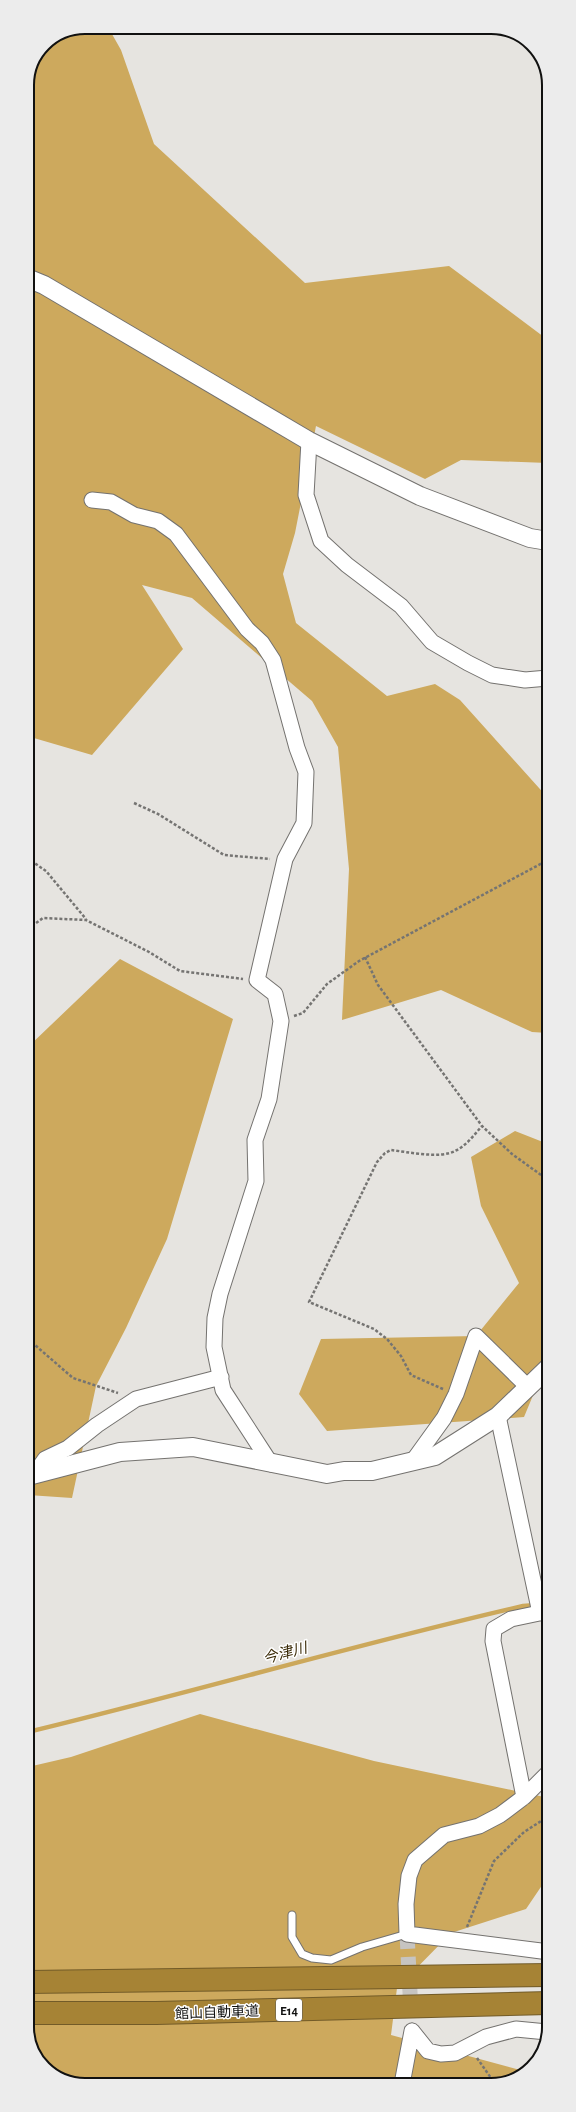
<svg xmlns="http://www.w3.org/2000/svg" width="576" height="2112" font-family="'Alegreya Sans','Noto Sans JP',sans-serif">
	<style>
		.forest { fill: #cda95d }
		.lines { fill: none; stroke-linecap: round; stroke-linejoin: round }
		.stream { stroke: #cca85b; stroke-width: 4.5 }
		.minor-tunnel { stroke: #c6c4c1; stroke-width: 15; stroke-dasharray: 15 8; stroke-linecap: butt }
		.service-casing { stroke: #74726f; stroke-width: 9 }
		.minor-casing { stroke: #74726f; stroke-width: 17 }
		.tertiary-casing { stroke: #74726f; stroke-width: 20 }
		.motorway-casing { stroke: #725b28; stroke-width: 24 }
		.path { stroke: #757472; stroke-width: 2.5; stroke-dasharray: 3 2; stroke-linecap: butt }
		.service { stroke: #fff; stroke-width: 7 }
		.minor { stroke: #fff; stroke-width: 15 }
		.tertiary { stroke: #fff; stroke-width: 18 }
		.motorway { stroke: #a68335; stroke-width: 22 }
		.labels { text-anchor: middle; stroke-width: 3; stroke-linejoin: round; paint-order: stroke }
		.shield { fill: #fff; stroke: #585858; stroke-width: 1 }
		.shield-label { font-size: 13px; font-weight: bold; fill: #111110 }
		.street-label { font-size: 14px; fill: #111110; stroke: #fff }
		.water-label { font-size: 15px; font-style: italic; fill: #3a2a07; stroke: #fff }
		.rim { fill: none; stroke: #111110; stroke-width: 2 }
	</style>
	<rect width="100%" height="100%" fill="#e6e4e0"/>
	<path class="forest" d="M85,27H108L121,50L154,144L305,283L449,266L548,340V463L461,460L425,479L316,426L295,533L283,574L296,623L387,696L435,684L460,700L548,798V1033L532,1032L441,990L342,1020L349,869L338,747L312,701L192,598L142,585L183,649L92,755L27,736V85L44,44Z
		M120,959L233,1019L167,1239L126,1328L96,1386L72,1498L28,1495V1047Z
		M515,1131L548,1144L549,1357L524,1417L327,1431L299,1394L321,1339L476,1336L519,1283L481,1206L471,1157Z
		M200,1714L374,1761L549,1798V1875L526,1909L451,1933L397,1988L391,2035L524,2071L503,2084L81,2085L47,2071L28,2039V1767L71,1757Z"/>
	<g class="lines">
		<path class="stream" d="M28,1732C194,1692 357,1644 523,1606L536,1605"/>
		<path class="minor-tunnel" d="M407,1934L412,2031"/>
		<g class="service-casing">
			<path id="service" d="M292,1915V1937L302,1954L312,1958L331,1960L362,1947L407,1934"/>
		</g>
		<g class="minor-casing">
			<path id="minor" d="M309,441L306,495L321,541L347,565L401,606L432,642L468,663L492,675L525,680L548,678
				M92,500L111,502L134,515L158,521L176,534L247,629L262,643L273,660L297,748L306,772L304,823L285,859L257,980L275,994L281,1021L269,1099L255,1140L256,1181L220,1294L215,1318L214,1347L223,1390L271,1464
				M498,1416L540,1613
				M413,1461L444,1418L456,1394L476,1336L528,1387
				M36,1472L45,1459L68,1448L97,1425L136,1399L221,1377
				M549,1772L524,1797L500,1815L479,1826L444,1835L415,1860L409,1876L406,1904L407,1934L549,1952
				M524,1797L493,1641L494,1629L511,1619L549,1611
				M412,2031L428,2051L441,2054L455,2053L486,2037L516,2029L547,2032
				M402,2084L412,2031"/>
		</g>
		<g class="tertiary-casing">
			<path id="tertiary" d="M27,278L44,285L309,441L420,496L530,538L548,541
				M28,1476L120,1452L193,1447L327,1474L344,1471H372L435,1456L498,1416L549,1367"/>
		</g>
		<g class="motorway-casing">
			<path id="motorway" d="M28,1982L549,1975
				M28,2013H156L549,2003"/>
		</g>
		<path class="path" d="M134,803L158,814L224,855L270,859
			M27,858L46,871L86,919
			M28,929L43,918L86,920L149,952L180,971L243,979
			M365,957L378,985L482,1126L512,1154L548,1180
			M294,1016L303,1013L327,984L359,961L548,860
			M28,1339L73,1378L118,1393
			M443,1389L411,1375L401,1356L387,1339L374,1329L309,1302L377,1162L385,1153L391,1150C408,1152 440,1159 455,1151C466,1146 474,1135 482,1126
			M467,1927L494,1861L524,1832L549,1816
			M477,2058L491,2078L507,2081"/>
		<use href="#service" class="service"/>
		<use href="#minor" class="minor"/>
		<use href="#tertiary" class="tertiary"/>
		<use href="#motorway" class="motorway"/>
	</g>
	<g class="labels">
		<rect class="shield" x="276" y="1999" width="26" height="22" rx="3"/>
		<g class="shield-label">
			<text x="289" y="2015">E14</text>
		</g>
		<g class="street-label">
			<text transform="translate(217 2012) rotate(-2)" y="5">館山自動車道</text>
		</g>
		<g class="water-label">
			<text transform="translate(285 1653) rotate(-15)" y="5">今津川</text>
		</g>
	</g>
	<path d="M0 0H576V2112H0ZM85 34H491A51 51 0 0 1 542 85V2027A51 51 0 0 1 491 2078H85A51 51 0 0 1 34 2027V85A51 51 0 0 1 85 34Z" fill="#ececec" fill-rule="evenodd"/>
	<path class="rim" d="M85 34H491A51 51 0 0 1 542 85V2027A51 51 0 0 1 491 2078H85A51 51 0 0 1 34 2027V85A51 51 0 0 1 85 34Z"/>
</svg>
